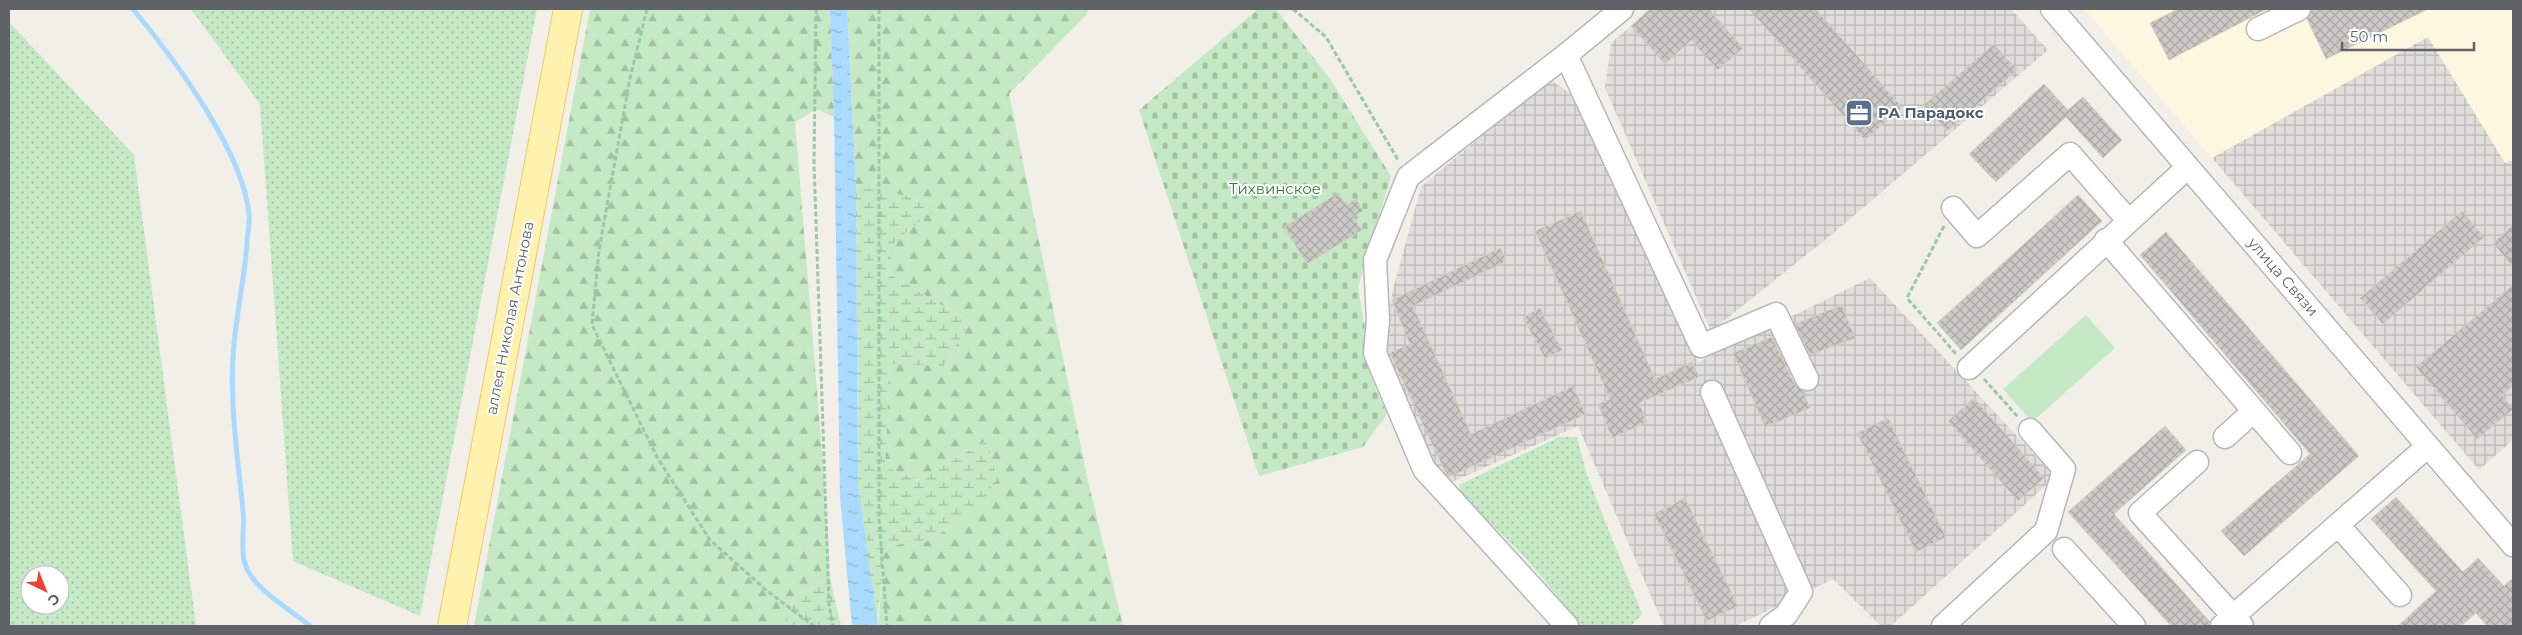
<svg xmlns="http://www.w3.org/2000/svg" width="2522" height="635" font-family="Montserrat,sans-serif">
	<style>
		.commercial { fill: #fef7e0 }
		.industrial { fill: url(#industrial-grid) }
		.grass { fill: url(#grass-dots); fill-rule: evenodd }
		.forest { fill: url(#forest-firs) }
		.wetland { fill: url(#wetland-marsh) }
		.cemetery { fill: url(#cemetery-stones) }
		.pitch { fill: #c5e8c5 }
		.water { fill: url(#water-ripples) }
		.lines { fill: none; stroke-linecap: round; stroke-linejoin: round }
		.stream { stroke: #aadaff; stroke-width: 5 }
		.building { fill: url(#building-cross-hatch); stroke: #d6d1c6 }
		.minor-casing { stroke: #b5b8bc; stroke-width: 25 }
		.major-casing { stroke: #f2c960; stroke-width: 30 }
		.path { stroke: #9cc7a9; stroke-width: 3; stroke-dasharray: 5 2.5; stroke-linecap: butt }
		.minor { stroke: #fff; stroke-width: 22 }
		.major { stroke: #fff2af; stroke-width: 28 }
		.labels { text-anchor: middle; stroke-width: 4; stroke-linejoin: round; paint-order: stroke }
		.service-label { font-size: 15px; font-weight: bold; fill: #4e5e75; stroke: #fff; text-anchor: start }
		.park-label { font-size: 15px; fill: #348238; stroke: #fff }
		.street-label { font-size: 15px; fill: #5f6368; stroke: #fff }
	</style>
	<defs>
		<pattern id="industrial-grid" width="8" height="8" patternUnits="userSpaceOnUse" patternTransform="scale(1.25)"><rect width="8" height="8" fill="#e0deda"/><path d="M0 4h8M4 0v8" fill="none" stroke="#b9b8b5"/></pattern>
		<pattern id="grass-dots" width="8" height="8" patternUnits="userSpaceOnUse" patternTransform="scale(1.25)"><rect width="8" height="8" fill="#c5e8c5"/><path d="M2 2h.1M6 6h.1" fill="none" stroke="#a3c0a4" stroke-width="1.8" stroke-linecap="round"/></pattern>
		<pattern id="forest-firs" width="22" height="20" patternUnits="userSpaceOnUse" patternTransform="scale(1.25)"><rect width="22" height="20" fill="#c5e8c5"/><path d="M5 1l3.5 6h-7zM16 11l3.5 6h-7z" fill="#a3c0a4"/></pattern>
		<pattern id="wetland-marsh" width="20" height="14" patternUnits="userSpaceOnUse" patternTransform="scale(1.25)"><rect width="20" height="14" fill="#c5e8c5"/><path d="M1 5h8M5 5V1M11 12h8M15 12V8" fill="none" stroke="#a3c0a4"/></pattern>
		<pattern id="cemetery-stones" width="16" height="16" patternUnits="userSpaceOnUse" patternTransform="scale(1.25)"><rect width="16" height="16" fill="#c5e8c5"/><path d="M2 7V4a2 2 0 0 1 4 0v3zM10 15v-3a2 2 0 0 1 4 0v3z" fill="#a3c0a4"/></pattern>
		<pattern id="water-ripples" width="26" height="14" patternUnits="userSpaceOnUse" patternTransform="scale(1.25)"><rect width="26" height="14" fill="#aadaff"/><path d="M2 4q2-2 4 0t4 0M15 11q2-2 4 0t4 0" fill="none" stroke="#8eb4d2"/></pattern>
		<pattern id="building-cross-hatch" width="8" height="8" patternUnits="userSpaceOnUse" patternTransform="scale(1.25)"><rect width="8" height="8" fill="#cccac5"/><path d="M0 0l8 8M0 8l8-8" fill="none" stroke="#a9a8a4"/></pattern>
	</defs>
	<rect width="100%" height="100%" fill="#f1efe8"/>
	<path class="commercial" d="M2084,9H2513V160L2505,163L2427,37L2212,158Z"/>
	<path class="industrial" d="M1651,9H2011L2048,50L1830,236L1711,331L1605,88L1611,43Z
		M2428,37L2505,163L2513,160V440L2479,470L2212,158Z
		M1549,79L1577,98L1698,362L1870,278L2055,477L1891,626H1881L1833,579L1736,626H1664L1578,426L1443,486L1383,346L1393,289L1421,187Z"/>
	<path class="grass" d="M191,9H537L420,616L293,561L260,104Z
		M9,22L134,155L196,626H9ZM30,575H60V605H30Z
		M1559,437H1577L1587,475L1642,614L1631,626H1582L1524,556L1461,494L1459,485Z"/>
	<path class="forest" d="M590,9H830L834,117L817,109L795,122L826,501L830,579L793,597L786,626H474Z
		M847,9H1088L1087,14L1009,94L1088,481L1123,626H878L885,546L928,541L970,514L987,440L919,480L885,467L889,363L944,366L970,322L886,272L890,246L941,203L856,186Z"/>
	<path class="wetland" d="M856,186L942,203L890,246L886,272L970,322L944,366L889,364L885,467L919,480L987,440L997,480L970,514L928,541L885,546L877,624L858,484Z
		M830,579L841,626H786L793,597Z"/>
	<path class="cemetery" d="M1258,9H1276L1330,79L1391,176L1358,287L1375,387L1387,414L1363,447L1259,476L1139,110Z"/>
	<path class="pitch" d="M2086,315L2115,348L2032,422L2003,389Z"/>
	<path class="water" d="M830,9H847L856,186L858,484L878,626H852L840,497L834,117Z"/>
	<g class="lines">
		<path class="stream" d="M133,9C173,57 243,151 249,214C250,224 247,234 247,244C244,282 235,319 233,357C230,408 238,460 243,511C245,526 240,551 245,564C253,589 291,610 310,626"/>
	</g>
	<path class="building" d="M1650,9H1709L1743,48L1718,70L1691,40L1665,64L1631,26Z
		M1749,9H1816L1902,107L1865,140Z
		M2178,9H2267L2169,60L2150,23Z
		M2312,9H2428L2326,59L2307,19Z
		M1994,44L2017,70L1947,131L1924,105Z
		M2044,84L2068,110L2083,97L2122,140L2103,158L2066,117L1996,182L1969,154Z
		M1338,193L1346,205L1356,199L1363,211L1353,217L1362,230L1307,264L1284,227Z
		M2078,195L2102,221L1961,350L1937,323Z
		M1581,211L1655,379L1692,362L1699,377L1639,403L1647,422L1612,438L1598,404L1610,399L1535,231Z
		M2462,211L2484,237L2383,324L2360,298Z
		M2513,225V267L2493,243Z
		M2166,232L2359,456L2244,556L2221,531L2310,454L2140,255Z
		M1500,248L1507,261L1413,306L1471,434L1573,386L1586,414L1449,477L1445,472L1390,353L1410,344L1392,300Z
		M2513,285V385L2502,395L2513,409L2477,439L2416,367Z
		M1842,305L1855,338L1810,355L1795,324Z
		M1540,308L1562,350L1545,359L1523,317Z
		M1772,337L1795,385L1803,391L1810,408L1765,427L1733,353Z
		M1974,398L2044,478L2018,501L1948,421Z
		M1888,418L1946,537L1916,552L1857,433Z
		M2165,426L2186,450L2114,514L2210,622L2209,626H2171L2068,512Z
		M2396,497L2463,572L2478,558L2504,586L2513,578V626H2487L2476,613L2461,626H2398L2436,591L2371,519Z
		M1685,498L1738,606L1707,621L1654,514Z"/>
	<g class="lines">
		<g class="minor-casing">
			<path id="minor" d="M2052,9L2513,545
				M2258,29L2299,9
				M1566,55L1701,346L1776,314L1807,379
				M1953,208L1977,236L2070,154L2128,220
				M2106,240L2254,411L2225,437
				M1969,368L2188,167
				M1712,392L1801,592L1786,615L1771,626
				M2254,411L2290,453
				M2197,462L2140,513L2242,626
				M2338,525L2400,595
				M2064,549L2134,626
				M1567,626L1424,469L1375,353L1378,320L1375,260L1408,177L1566,55L1622,9
				M1943,626L2046,531L2064,469L2030,430
				M2222,626L2428,446"/>
		</g>
		<g class="major-casing">
			<path id="major" d="M452,626L568,9"/>
		</g>
		<path class="path" d="M647,9L630,78L599,250L592,325L657,457L710,540L767,591L814,626
			M816,9L814,163L829,605L833,626
			M879,9V518L887,626
			M1293,9L1326,37L1398,160
			M1944,226L1907,298L1957,355
			M1984,379L2018,417"/>
		<use href="#minor" class="minor"/>
		<use href="#major" class="major"/>
	</g>
	<defs>
		<g id="office-square" transform="scale(1.4375)"><rect x="-9" y="-9" width="18" height="18" rx="4" fill="#5c6f8a" stroke="#fff"/><path d="M-6-3h4V-5.5h4V-3h4V5H-6ZM-1-4.5V-3h2v-1.5ZM-6 0V1H6V0Z" fill="#fff"/></g>
	</defs>
	<g fill-rule="evenodd">
		<use href="#office-square" x="1859" y="113"/>
	</g>
	<g class="labels">
		<g class="service-label">
			<text x="1878" y="118">РА Парадокс</text>
		</g>
		<g class="park-label">
			<text x="1275" y="194">Тихвинское</text>
		</g>
		<g class="street-label">
			<text transform="translate(2283 277) rotate(49)" y="5">улица Связи</text>
			<text transform="translate(510 318) rotate(-79)" y="5">аллея Николая Антонова</text>
		</g>
	</g>
	<rect width="2522" height="635" fill="none" stroke="#5f6368" stroke-width="20"/>
	<g transform="translate(45 590) rotate(137)"><circle r="24" fill="#ffffff" stroke="#bfc1c3"/>
	<path d="M0-4L9 19L0 12L-9 19Z" fill="#ea4335"/>
	<text y="-8" font-size="14" font-weight="bold" text-anchor="middle" fill="#5f6368">С</text>
	</g>
	<path d="M2342 42v8h132v-8" fill="none" stroke="#5f6368" stroke-width="2.5"/>
	<text x="2350" y="42" font-size="15" fill="#5f6368" stroke="#ffffff" stroke-width="4" paint-order="stroke">50 m</text>
</svg>
